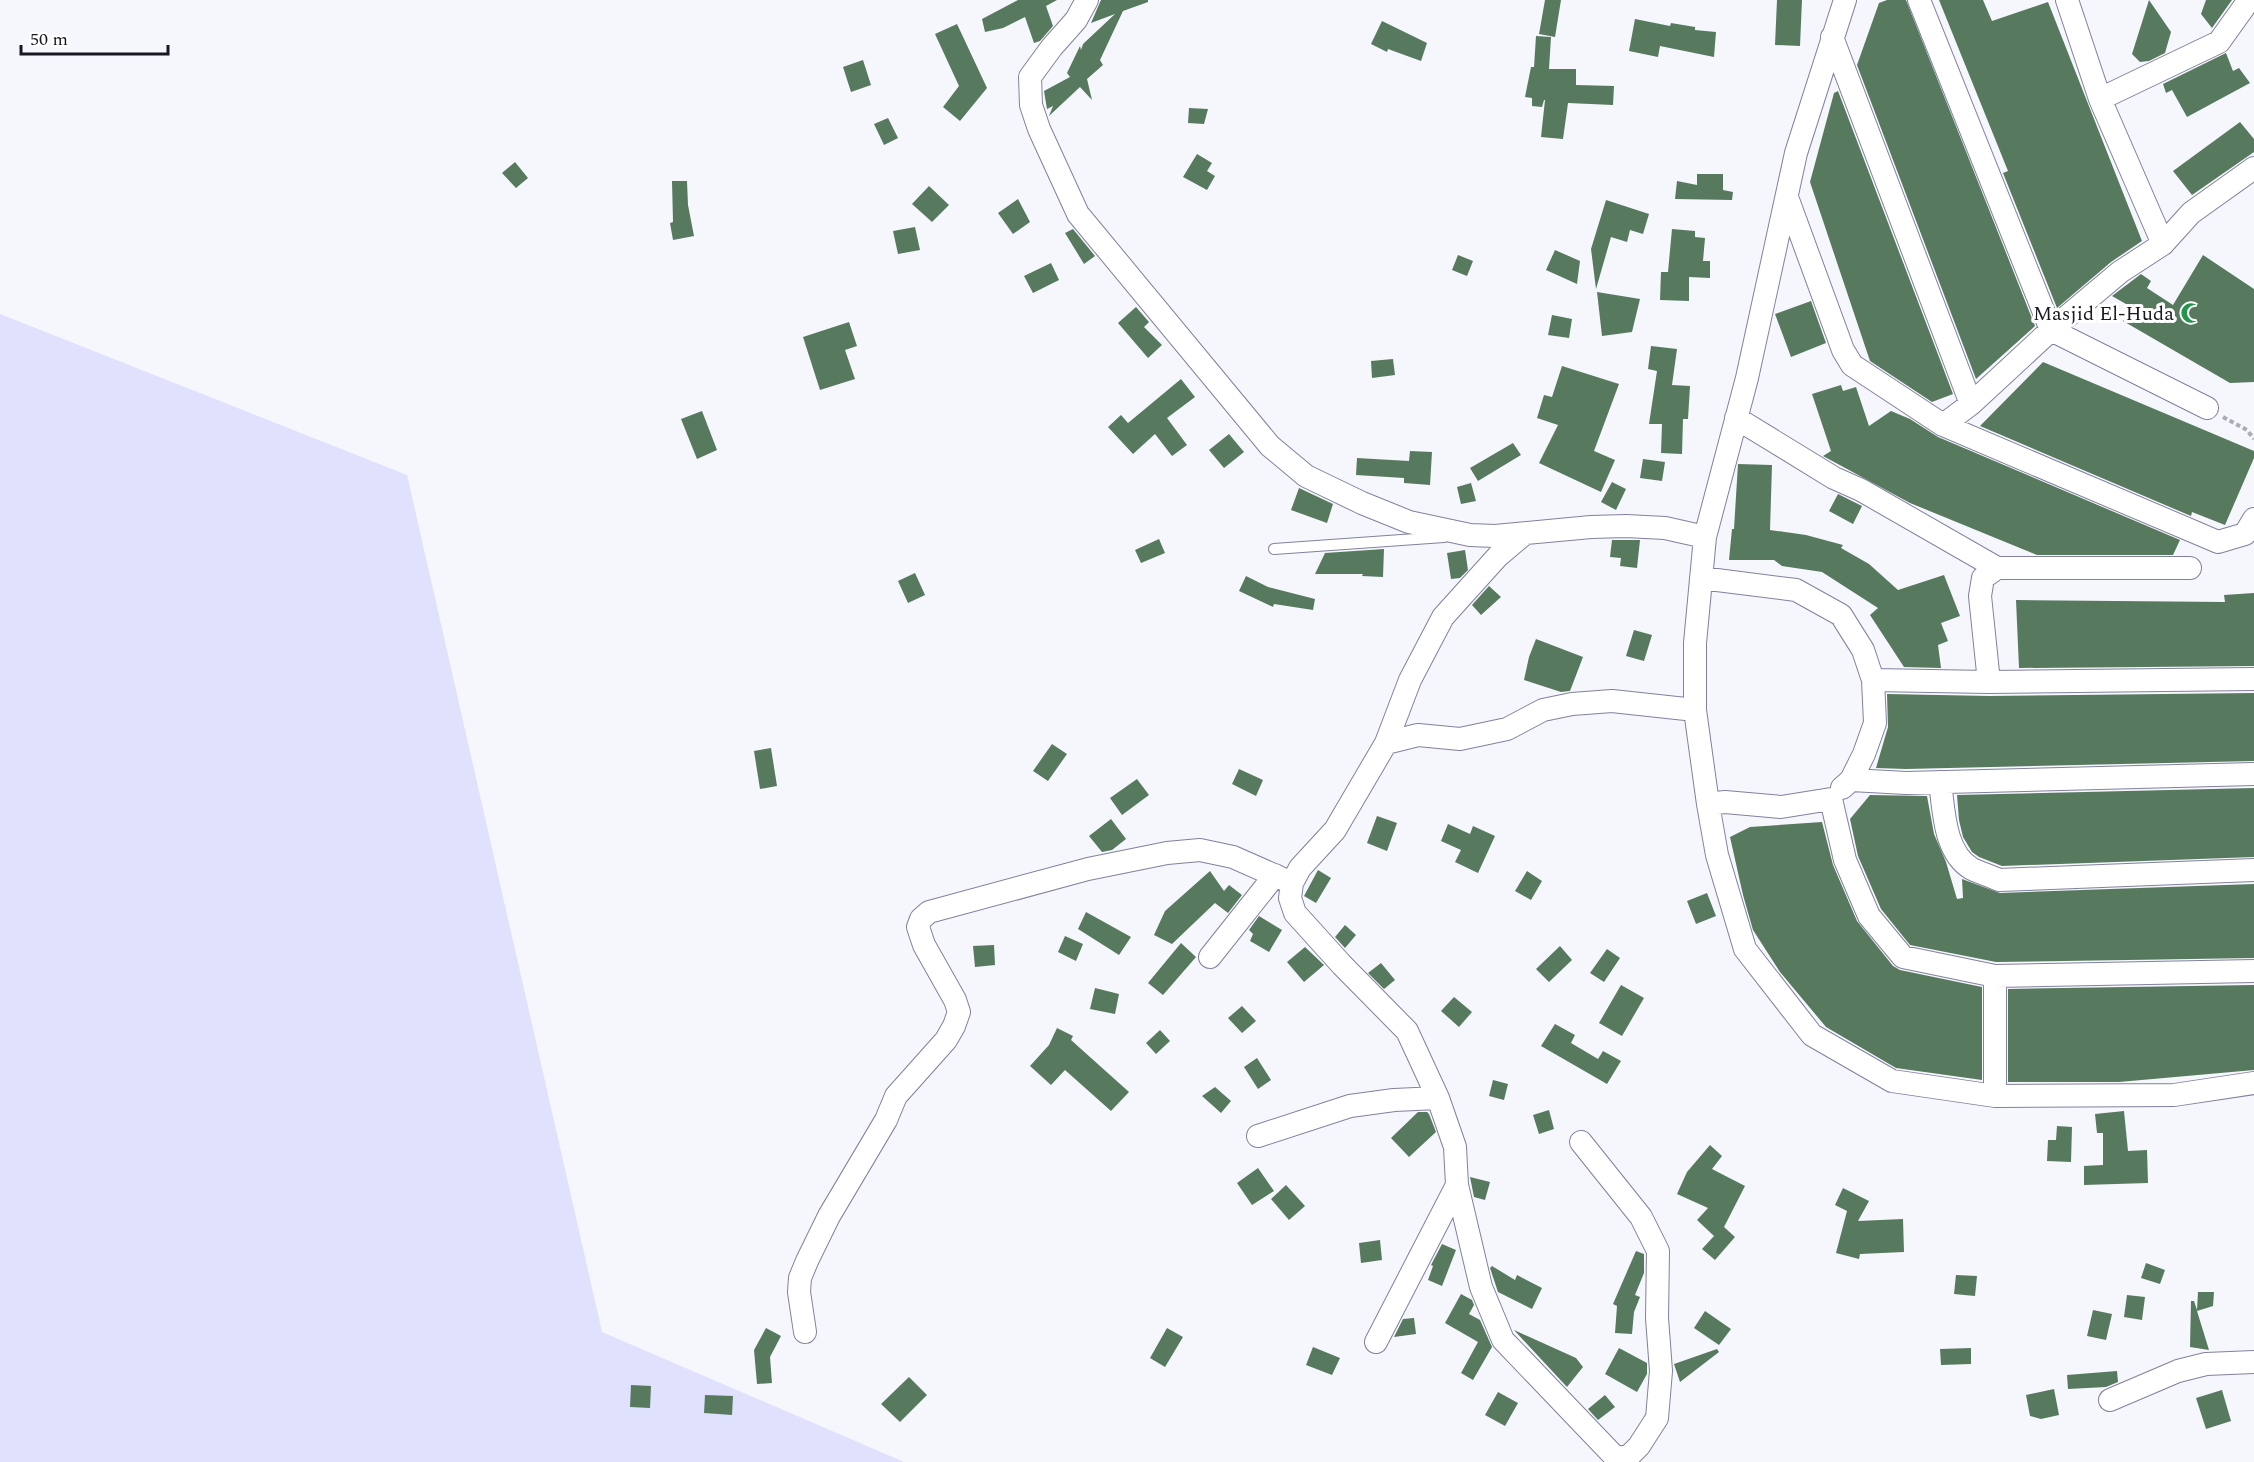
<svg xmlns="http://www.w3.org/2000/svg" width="2254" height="1462" font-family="Spectral,serif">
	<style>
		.green { fill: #dfe1fd }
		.building { fill: #57795e }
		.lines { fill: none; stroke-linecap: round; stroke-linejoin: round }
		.service-casing { stroke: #81819e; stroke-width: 12 }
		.minor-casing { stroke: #81819e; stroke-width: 24 }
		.path { stroke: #acacb4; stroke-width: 4; stroke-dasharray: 4.5 3; stroke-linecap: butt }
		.service { stroke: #fff; stroke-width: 10 }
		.minor { stroke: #fff; stroke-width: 22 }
		.labels { text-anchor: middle; stroke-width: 6; stroke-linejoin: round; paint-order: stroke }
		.poi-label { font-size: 20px; fill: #181823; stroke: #fff; text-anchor: end }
	</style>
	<rect width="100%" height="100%" fill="#f6f6fd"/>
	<path class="green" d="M0,314L407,475L602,1332L904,1462H0Z"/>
	<path class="building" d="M1018,0H1057L1046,6L1053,26L1040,41L1034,43L1025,17L1003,28L985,32L982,19Z
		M1101,0H1148V2L1123,11L1100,60L1103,65L1087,79L1092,100L1080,87L1049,116L1053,106L1047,109L1044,91L1070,77L1067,73L1080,46L1081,50L1083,44L1115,14L1091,23Z
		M1545,0H1561L1555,37L1539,34Z
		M1777,0H1802L1800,46L1775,45Z
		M1887,0H1906L2035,326L1976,379L1857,65L1879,3Z
		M1939,0H1983L1992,21L2048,2L2142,241L2111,262L2057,308L2003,173L2008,171Z
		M2149,0L2171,32L2165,53L2149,61L2140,62L2132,54Z
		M2206,0H2232L2212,28L2201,14Z
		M1635,19L1670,26L1671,23L1695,27V30L1716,32L1714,57L1660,46L1658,57L1629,51Z
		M1382,21L1427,43L1421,61L1388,49L1387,52L1371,44Z
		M957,24L987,88L960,121L943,107L959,86L935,34Z
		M1536,36L1551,37L1549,69H1576V85L1614,86L1613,105L1568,103L1563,139L1541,137L1545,100H1544L1542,107L1532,106V98L1525,97L1531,67H1534Z
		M2226,53L2233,71L2239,68L2250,83L2187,117L2172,90L2166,93L2163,84Z
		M863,60L871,85L851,92L843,67Z
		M1838,91L1953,394L1932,402L1870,361L1810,182L1834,93Z
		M1189,108L1208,109L1204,124L1188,123Z
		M888,118L898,138L884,145L874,124Z
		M2240,122L2254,139V152L2192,195L2173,171Z
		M1197,154L1212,163L1207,171L1215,176L1207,190L1183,177Z
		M515,162L528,178L516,188L502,173Z
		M1697,174H1723V190L1733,192L1732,200L1675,199L1677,181L1697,185Z
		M672,181H687L688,205L694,236L673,240L670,223L673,222Z
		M929,186L949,205L932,222L912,204Z
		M1018,199L1030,222L1013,234L998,213Z
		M1606,200L1649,214L1643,234L1630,230L1627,242L1611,237L1596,289L1591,249Z
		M915,227L920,250L898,254L893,231Z
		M1073,229L1095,256L1084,264L1065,233Z
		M1672,229L1695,231V237L1705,238L1703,261H1710V278L1689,277V301L1660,300L1661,272H1668Z
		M1555,250L1580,261L1577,284L1546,270Z
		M1458,255L1473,261L1467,276L1452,270Z
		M2203,255L2254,289V382L2230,383L2123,321L2133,308L2112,296L2141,274L2151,281L2147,288L2173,305Z
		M1051,263L1059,280L1033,293L1024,276Z
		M1597,292L1640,299L1632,332L1602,336Z
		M1811,301L1826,343L1791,357L1775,314Z
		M1136,307L1149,322L1144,327L1162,345L1148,358L1118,323Z
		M1552,315L1572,319L1569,338L1548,335Z
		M849,322L857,346L845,350L855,379L820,390L803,337Z
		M1651,346L1677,349L1672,385L1690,386L1688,419H1683L1682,454L1661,453L1662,424H1649L1657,371L1648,369Z
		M1393,359L1395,375L1372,378L1371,361Z
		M2043,362L2254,451V458L2225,525L2192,512L2191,516L1980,426Z
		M1562,366L1619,384L1594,451L1615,460L1601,492L1539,463L1558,425L1537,418L1544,395L1552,397Z
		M1181,379L1195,397L1167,418L1187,445L1172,456L1155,434L1133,454L1108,427L1121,415L1128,423Z
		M1841,385L1843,391L1856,387L1869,426L1891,411L1910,419L1938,437L2180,540L2173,555H2037L1910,503L1823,456L1831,451L1812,394Z
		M702,411L717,450L697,459L681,419Z
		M1229,434L1244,452L1224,468L1209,450Z
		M1513,443L1521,455L1478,481L1470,468Z
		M1410,451L1432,452L1430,485L1404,483V478L1356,475L1357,458L1409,461Z
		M1643,459L1665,462L1662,481L1640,478Z
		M1738,464L1772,465L1770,530L1806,535L1843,545L1841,548L1869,564L1898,590L1944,575L1960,616L1941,623L1948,641L1938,645L1941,668L1904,667L1870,615L1878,608L1822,572L1782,566L1774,560H1729L1732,529H1734Z
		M1612,482L1626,489L1616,510L1601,502Z
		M1471,483L1476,501L1461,504L1457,487Z
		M1299,488L1333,504L1327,523L1291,510Z
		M1838,494L1862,506L1853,524L1829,511Z
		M1159,539L1165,553L1141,563L1135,550Z
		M1612,540H1640L1637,568L1620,566L1621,558L1610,557Z
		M1384,549L1383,577L1362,576L1363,574H1315L1325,553Z
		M1465,550L1468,570L1460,578L1451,579L1447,553Z
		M915,573L925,595L908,603L898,581Z
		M1246,576L1268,587L1315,599L1313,610L1274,604L1273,607L1239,591Z
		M1489,586L1501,597L1481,615L1472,605Z
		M2254,593V666L2019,668L2016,600L2225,602L2224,595Z
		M1634,630L1652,635L1644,661L1626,656Z
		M1536,639L1583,657L1570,691L1561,692L1524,680L1529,657Z
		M2254,693V761L1906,769L1876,768L1888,727L1887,694L1989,696Z
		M1052,744L1067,754L1048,781L1033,771Z
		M771,748L777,786L760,789L754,751Z
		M1239,769L1263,780L1256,796L1232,784Z
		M1137,779L1149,795L1122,815L1110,798Z
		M2254,788V857L2002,866L1979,857L1972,852L1963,837L1959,820L1957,795Z
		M1870,795L1927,796L1934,834L1946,862L1957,899L1963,898L1962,879L2000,893L2254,884V958L1996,962L1910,945L1881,909L1858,856L1850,819Z
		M1377,816L1397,823L1387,851L1367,843Z
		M1111,819L1126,839L1112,850L1102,852L1089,836Z
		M1822,822L1833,865L1857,921L1893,966L1900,970L1982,987V1080L1896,1068L1826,1027L1780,972L1753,930L1743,895L1730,837L1750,827Z
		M1448,824L1470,834L1473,826L1495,836L1478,873L1455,862L1461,850L1441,841Z
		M1318,870L1331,878L1316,903L1304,896Z
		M1210,871L1224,891L1229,885L1242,895L1228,913L1215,903L1172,944L1154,935L1165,911Z
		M1527,871L1542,881L1531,900L1515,891Z
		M1707,893L1716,916L1696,924L1687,901Z
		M1086,912L1131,937L1119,955L1078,929Z
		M1259,916L1282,930L1269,952L1250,941L1253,934L1249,930Z
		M1345,925L1356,935L1345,948L1335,937Z
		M1065,936L1083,944L1076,961L1058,952Z
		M1181,943L1196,957L1163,995L1148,983Z
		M994,945L995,965L975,967L973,946Z
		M1560,946L1572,960L1549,982L1536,969Z
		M1305,947L1324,965L1304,982L1287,962Z
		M1607,949L1620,958L1604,982L1590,973Z
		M1381,963L1395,980L1384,989L1368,973Z
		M1621,985L1644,998L1622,1036L1599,1023Z
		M2254,985V1070L2119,1082H2008V989Z
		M1095,988L1119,994L1115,1014L1090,1009Z
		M1454,997L1472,1012L1459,1027L1441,1011Z
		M1242,1006L1256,1021L1242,1033L1228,1018Z
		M1555,1024L1575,1035L1571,1043L1598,1059L1603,1051L1621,1061L1607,1084L1541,1046Z
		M1057,1028L1073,1036L1071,1040L1129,1092L1111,1111L1065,1070L1051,1085L1030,1066L1049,1045Z
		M1160,1030L1170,1041L1156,1054L1146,1043Z
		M1257,1058L1271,1080L1258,1089L1244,1067Z
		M1493,1080L1508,1084L1504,1100L1489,1096Z
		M1215,1087L1231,1101L1221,1113L1202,1096Z
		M1549,1110L1554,1129L1539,1134L1533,1115Z
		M2124,1111L2128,1151L2147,1150L2148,1183L2084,1185V1166L2103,1165V1133H2097L2095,1114Z
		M1418,1112H1427L1429,1114L1436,1132L1409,1157L1391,1138Z
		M2057,1126L2072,1127L2071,1162L2047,1161L2048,1140H2056Z
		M1710,1145L1722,1156L1712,1169L1745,1186L1724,1227L1735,1237L1715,1260L1702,1249L1714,1236L1697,1220L1708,1208L1677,1194L1687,1172Z
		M1258,1168L1274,1191L1252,1205L1237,1183Z
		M1470,1177L1490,1182L1485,1200L1474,1197Z
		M1286,1185L1305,1206L1289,1220L1271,1199Z
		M1843,1188L1869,1201L1858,1221L1903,1219L1904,1252L1860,1254L1859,1259L1836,1253L1847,1211L1835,1205Z
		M1380,1240L1382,1260L1361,1263L1359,1243Z
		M1442,1244L1456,1250L1442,1286L1428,1280L1433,1266L1431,1265Z
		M1636,1251L1644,1254V1273L1635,1295L1640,1297L1634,1312L1632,1334L1615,1333L1617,1306L1613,1304Z
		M2146,1263L2165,1270L2160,1284L2141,1278Z
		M1492,1266L1515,1280L1517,1275L1542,1288L1532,1309L1498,1292L1490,1268Z
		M1956,1275L1977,1276L1975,1296L1954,1294Z
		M2198,1292H2214L2213,1306L2197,1311L2209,1350L2190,1347L2191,1301H2194L2197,1310Z
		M1461,1294L1472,1300L1474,1305L1469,1314L1480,1320L1492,1347L1473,1380L1461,1373L1478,1342L1445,1323Z
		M2127,1295L2145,1297L2142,1320L2124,1317Z
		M2093,1310L2112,1314L2106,1340L2087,1336Z
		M1705,1311L1731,1329L1719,1345L1694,1328Z
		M1414,1318L1416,1334L1394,1337L1403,1319Z
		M766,1328L781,1336L770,1357L772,1383L757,1384L754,1350Z
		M1167,1328L1183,1337L1165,1367L1150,1358Z
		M1514,1330L1576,1358L1583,1367L1567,1387Z
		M1313,1347L1340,1358L1332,1375L1306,1365Z
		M1619,1348L1647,1363V1374L1637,1392L1605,1374Z
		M1971,1348V1364L1941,1365L1940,1349Z
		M1717,1349L1719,1352L1680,1382L1674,1364Z
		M2117,1371L2118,1382L2106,1387L2068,1389L2067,1375Z
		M909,1377L927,1395L900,1422L881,1404Z
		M631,1385L651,1386L650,1408L630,1407Z
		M2054,1389L2059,1415L2041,1419L2030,1416L2026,1395Z
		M2222,1390L2231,1421L2206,1429L2196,1398Z
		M1498,1392L1518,1403L1505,1426L1485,1415Z
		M705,1395L733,1396L732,1415L704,1413Z
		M1605,1395L1615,1407L1598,1420L1588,1409Z"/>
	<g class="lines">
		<g class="service-casing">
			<path id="service" d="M1274,549L1444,537"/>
		</g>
		<g class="minor-casing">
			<path id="minor" d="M1087,0L1076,20L1052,47L1030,77L1031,105L1039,129L1078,214L1270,446L1306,476L1362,503L1409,522L1470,535L1495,536L1591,527L1626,526L1665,528L1705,537
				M1845,0L1796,153L1747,378L1705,537L1695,643V710L1708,804L1725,802L1781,807L1831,799L1845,860L1869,916L1903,957L1995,976L2254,971
				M1919,0L2051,330L2207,408
				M2067,0L2100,99
				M1832,37L1971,404
				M1787,197L1843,350L1852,365L1943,425L2218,542L2245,534L2254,519
				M2163,244L2100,99L2219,42L2249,0
				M1736,418L1834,478L1861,490L1997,568
				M1943,425L1971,404L2051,330L2120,272L2163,244L2191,213L2254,168
				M1701,578L1796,590L1841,615L1863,650L1873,680L1875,723L1864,754L1851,780L1842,788
				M1873,680L1989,682L2254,679
				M1989,682L1980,596L1983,578L1997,568H2190
				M1386,743L1410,680L1443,617L1498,556L1524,534
				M1851,780L1906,783L2254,774
				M1940,782C1944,811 1944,853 1972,869C1981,873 1990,876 1999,880L2254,870
				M1708,804L1717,855L1745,949L1812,1035L1892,1081L1995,1096L2174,1095L2254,1083
				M1210,957L1275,875
				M1995,976V1096
				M1258,1136L1350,1106L1394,1100L1438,1098
				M1581,1142L1641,1217L1658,1251L1657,1318L1661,1371L1657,1418L1639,1446L1629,1456L1616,1458L1503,1340L1481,1287L1457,1185L1455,1147L1438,1098L1407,1031L1342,965L1295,913L1290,898L1292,883L1300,868L1335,830L1386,743L1418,735L1460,739L1507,729L1543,710L1572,704L1612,701L1695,710
				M805,1332L799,1292L800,1278L807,1261L829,1216L886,1120L896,1096L946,1040L954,1026L959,1012L955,1000L924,945L918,927L921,919L929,912L1088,869L1167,853L1200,850L1233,857L1292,883
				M1376,1342L1457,1185
				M2110,1400L2178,1371L2206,1364L2254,1362"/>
		</g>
		<path class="path" d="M2223,417L2247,430L2254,439"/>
		<use href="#service" class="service"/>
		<use href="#minor" class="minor"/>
	</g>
	<defs>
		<g id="mosque-bare" transform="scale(1.62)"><path d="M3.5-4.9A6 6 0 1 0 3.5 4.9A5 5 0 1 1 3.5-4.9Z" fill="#24944e" stroke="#fff" stroke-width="2.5" paint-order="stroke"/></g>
	</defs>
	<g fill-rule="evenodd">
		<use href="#mosque-bare" x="2191" y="313"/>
	</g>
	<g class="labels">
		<g class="poi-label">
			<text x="2174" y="320">Masjid El-Huda</text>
		</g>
	</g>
	<path d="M21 45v9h147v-9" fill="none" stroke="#181823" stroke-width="3"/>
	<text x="30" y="45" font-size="18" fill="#181823" stroke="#ffffff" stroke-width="4.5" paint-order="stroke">50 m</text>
</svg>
